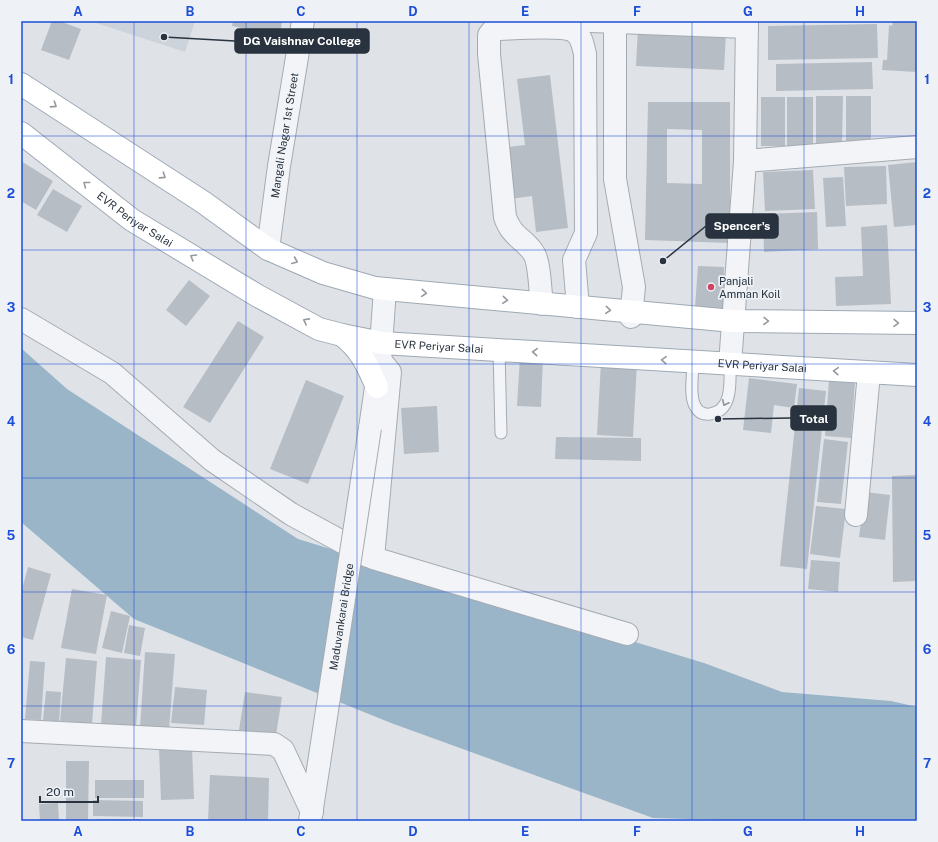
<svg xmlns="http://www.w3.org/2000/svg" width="938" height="842" font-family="'Public Sans',sans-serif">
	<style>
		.built { fill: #cdd3da }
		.water { fill: #9ab5c8 }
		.building { fill: #b6bdc5; fill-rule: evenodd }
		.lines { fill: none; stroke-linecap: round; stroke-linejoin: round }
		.service-casing { stroke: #a4abb2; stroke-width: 13 }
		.minor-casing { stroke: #a4abb2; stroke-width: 24 }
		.tertiary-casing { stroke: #a4abb2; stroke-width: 24 }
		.primary-casing { stroke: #9ea9b4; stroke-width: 24 }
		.service { stroke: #f2f4f7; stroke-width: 11 }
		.minor { stroke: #f2f4f7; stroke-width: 22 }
		.tertiary { stroke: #f2f4f7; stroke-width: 22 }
		.primary { stroke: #fff; stroke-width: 22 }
		.tertiary-bridge-casing { stroke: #a4abb2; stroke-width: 24; stroke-linecap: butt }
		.tertiary-bridge { stroke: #f2f4f7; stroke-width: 22 }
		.oneway { stroke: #94999f }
		.oneway2 { stroke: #8d949b }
		.grid { fill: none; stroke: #1d4ed8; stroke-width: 1; stroke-opacity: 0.55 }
		.poi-dot { fill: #cd4465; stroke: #eef2f6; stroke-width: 1.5 }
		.labels { text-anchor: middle; stroke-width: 3.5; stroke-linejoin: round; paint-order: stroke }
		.street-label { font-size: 11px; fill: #28333f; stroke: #eef2f6 }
		.poi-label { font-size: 11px; fill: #28333f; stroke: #eef2f6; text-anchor: start }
		.leader { fill: none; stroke: #28333f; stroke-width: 1.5 }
		.callout-dot { fill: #28333f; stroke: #eef2f6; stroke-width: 1.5 }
		.callout { fill: #28333f; stroke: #28333f; stroke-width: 1.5 }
		.callout-label { font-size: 12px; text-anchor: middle; font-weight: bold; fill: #fff }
		.neatline { fill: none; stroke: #1d4ed8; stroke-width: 1.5 }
		.grid-label { font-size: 13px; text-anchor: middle; font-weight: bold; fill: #1d4ed8 }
	</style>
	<rect width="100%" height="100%" fill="#dfe3e8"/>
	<path class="built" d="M90,21H195L185,52Z"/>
	<path class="water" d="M21,348L67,389L298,539L704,663L782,692L891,701L917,707V821H762L653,818L391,723L134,619L21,522Z"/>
	<path class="building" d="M52,21H59L81,29L69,60L41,50Z
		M233,21H282L280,35L232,26Z
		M893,21H917V72L882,70L883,60H887L889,25L892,26Z
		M877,24L878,58L768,60V26Z
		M638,28L726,32L724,70L636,66Z
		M872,62L873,89L776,91V64Z
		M550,75L568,228L536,232L532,196L510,199L507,147L525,145L517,79Z
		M816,96H843L842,145H816Z
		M846,96H871V145L846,146Z
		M761,97H785V146H761Z
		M787,97H813V145L787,146Z
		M648,102H730V243L645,240ZM667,129L702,130V184L667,183Z
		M21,161L53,181L36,210L21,201Z
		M917,162V225L894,227L888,165Z
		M886,166L887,204L846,206L844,167Z
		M813,170L815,209L765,211L763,172Z
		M843,177L846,226L826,227L823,178Z
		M53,189L82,206L67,232L37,215Z
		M817,212L818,249L764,252L763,214Z
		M887,225L891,304L836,306L835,277L863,276L861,227Z
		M698,266L724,267V308L695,307Z
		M189,280L210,296L186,326L166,310Z
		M238,321L264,337L210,423L183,407Z
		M520,357L543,358L541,407L517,406Z
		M601,362L637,364L633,437L597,435Z
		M749,378L797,384L794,408L774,405L771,433L743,430Z
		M306,380L344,396L308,484L270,469Z
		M829,380L855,382L851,438L825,436Z
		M799,388L826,391L807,569L780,566Z
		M437,406L439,452L404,454L401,408Z
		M556,437L641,438V461L555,459Z
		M824,439L848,442L841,504L817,502Z
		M917,475V581L893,582L892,476Z
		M865,492L890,495L885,540L859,537Z
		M816,506L846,509L840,558L810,554Z
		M811,560L840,562L838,592L808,589Z
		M28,567L51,574L33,640L21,637V593Z
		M72,589L107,595L96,654L61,648Z
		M111,611L130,616L122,653L102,648Z
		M129,625L145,628L140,656L124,653Z
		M145,652L175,654L169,730L140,728Z
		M106,657L141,660L136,727L101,724Z
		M66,658L97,661L92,724L60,721Z
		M30,661L45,662L41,720L25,719Z
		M175,687L207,690L204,725L171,723Z
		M46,691L61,692L59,722L43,720Z
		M245,692L282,697L276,735L239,730Z
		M192,748L194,799L161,800L159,749Z
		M66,761H89L88,821H66Z
		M210,775L269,778L268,821H208Z
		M95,780H144V798H95Z
		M93,800L143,801V817L93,816Z
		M58,803L59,821H40L39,804Z
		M96,819H141V821H96Z"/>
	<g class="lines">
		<g class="service-casing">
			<path id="service" d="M499,350L501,433
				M693,362C693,375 689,395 695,406C698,412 703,415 710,414C733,411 730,382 730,364"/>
		</g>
		<g class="minor-casing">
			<g id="minor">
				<path d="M591,21L747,27"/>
				<path d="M615,22V179L634,287L631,317"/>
				<path d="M745,161L917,147"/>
				<path id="s1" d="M268,249L279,166L303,21"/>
				<path d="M542,304C540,292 540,261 533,252C522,237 512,237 505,217L489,54V35L494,29C510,29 564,24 575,32C582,37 583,46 585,54L586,233L574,260L578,307"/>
				<path d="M21,319L112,373L212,460L291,514L368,556"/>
				<path d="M380,360L390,372L373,558L627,634"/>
				<path d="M730,364L745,161L747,21"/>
				<path d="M856,515L869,373"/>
				<path d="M21,731L274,744L283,750L312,812"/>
			</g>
		</g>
		<g class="tertiary-casing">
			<path id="tertiary" d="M370,428L380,360L385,289
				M310,821L319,763"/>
		</g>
		<g class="primary-casing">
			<g id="primary">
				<path d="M21,84L203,202L268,249L323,273L375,288L733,321L917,323"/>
				<path id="s2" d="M21,133L132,220L258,296L319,329L342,335L382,343L917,375"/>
				<path d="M342,335C362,351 367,365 377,387"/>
			</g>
		</g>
		<use href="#service" class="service"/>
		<use href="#minor" class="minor"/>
		<use href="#tertiary" class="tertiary"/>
		<use href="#primary" class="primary"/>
		<g class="tertiary-bridge-casing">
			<g id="tertiary-bridge">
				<path id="s3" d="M319,763L370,428"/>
			</g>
		</g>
		<use href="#tertiary-bridge" class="tertiary-bridge"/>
	</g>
	<defs><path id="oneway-chevron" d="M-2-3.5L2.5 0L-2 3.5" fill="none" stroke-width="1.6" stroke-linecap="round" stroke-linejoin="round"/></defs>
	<g class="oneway">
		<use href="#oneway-chevron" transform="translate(54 105) rotate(33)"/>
		<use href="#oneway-chevron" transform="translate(163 176) rotate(33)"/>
		<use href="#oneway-chevron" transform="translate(86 184) rotate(-142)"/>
		<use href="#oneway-chevron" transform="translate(193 257) rotate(-149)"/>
		<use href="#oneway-chevron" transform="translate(295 261) rotate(23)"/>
		<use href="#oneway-chevron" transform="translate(424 293) rotate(5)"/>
		<use href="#oneway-chevron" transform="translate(505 300) rotate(5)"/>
		<use href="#oneway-chevron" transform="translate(608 310) rotate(5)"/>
		<use href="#oneway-chevron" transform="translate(306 321) rotate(-152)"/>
		<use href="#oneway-chevron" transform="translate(766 321) rotate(1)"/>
		<use href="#oneway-chevron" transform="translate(896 323) rotate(1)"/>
		<use href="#oneway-chevron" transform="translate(535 352) rotate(-176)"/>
		<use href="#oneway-chevron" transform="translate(664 360) rotate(-176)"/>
		<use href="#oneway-chevron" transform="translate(836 371) rotate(-176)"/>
	</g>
	<use class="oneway2" href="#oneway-chevron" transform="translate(725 403) rotate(116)"/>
	<path class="grid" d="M134,21V821M246,21V821M357,21V821M469,21V821M581,21V821M692,21V821M804,21V821M21,136H917M21,250H917M21,364H917M21,478H917M21,592H917M21,706H917"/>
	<circle class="poi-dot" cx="711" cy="287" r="4"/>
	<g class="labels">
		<g class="street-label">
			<text dy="4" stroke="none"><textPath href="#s1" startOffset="115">Mangali Nagar 1st Street</textPath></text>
			<text dy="4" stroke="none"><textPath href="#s2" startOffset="143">EVR Periyar Salai</textPath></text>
			<text dy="4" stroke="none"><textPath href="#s2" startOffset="479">EVR Periyar Salai</textPath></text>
			<text dy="4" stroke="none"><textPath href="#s2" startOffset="803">EVR Periyar Salai</textPath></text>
			<text dy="4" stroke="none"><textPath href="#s3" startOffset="148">Maduvankarai Bridge</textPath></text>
		</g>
		<g class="poi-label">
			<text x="719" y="285">Panjali<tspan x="719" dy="13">Amman Koil</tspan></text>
		</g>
	</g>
	<path class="leader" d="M164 37L235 41M663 261L706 226M718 419L791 418"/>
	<g class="callout-dot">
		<circle cx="164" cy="37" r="4"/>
		<circle cx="663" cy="261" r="4"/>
		<circle cx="718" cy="419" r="4"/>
	</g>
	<g class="callout">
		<rect x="235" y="29" width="134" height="24" rx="4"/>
		<rect x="706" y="214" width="72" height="24" rx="4"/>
		<rect x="791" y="406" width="45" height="24" rx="4"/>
	</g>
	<g class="callout-label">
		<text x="302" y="45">DG Vaishnav College</text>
		<text x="742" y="230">Spencer's</text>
		<text x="814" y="423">Total</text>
	</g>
	<rect width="938" height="842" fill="none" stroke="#eef2f6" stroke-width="44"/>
	<path d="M40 796v6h58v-6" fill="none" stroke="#28333f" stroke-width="2"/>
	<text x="46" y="796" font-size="12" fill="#28333f" stroke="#eef2f6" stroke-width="3" paint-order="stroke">20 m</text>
	<rect x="22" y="22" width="894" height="798" class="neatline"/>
	<g class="grid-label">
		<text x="78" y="16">A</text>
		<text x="190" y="16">B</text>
		<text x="301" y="16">C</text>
		<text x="413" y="16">D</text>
		<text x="525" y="16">E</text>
		<text x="637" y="16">F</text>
		<text x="748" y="16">G</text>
		<text x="860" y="16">H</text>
		<text x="11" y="84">1</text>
		<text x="927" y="84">1</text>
		<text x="11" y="198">2</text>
		<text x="927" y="198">2</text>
		<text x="11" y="312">3</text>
		<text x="927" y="312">3</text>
		<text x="11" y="426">4</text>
		<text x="927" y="426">4</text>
		<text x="11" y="540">5</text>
		<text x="927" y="540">5</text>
		<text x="11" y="654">6</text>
		<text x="927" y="654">6</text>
		<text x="11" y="768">7</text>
		<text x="927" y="768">7</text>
		<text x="78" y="836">A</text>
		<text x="190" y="836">B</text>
		<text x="301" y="836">C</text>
		<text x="413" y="836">D</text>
		<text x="525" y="836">E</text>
		<text x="637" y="836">F</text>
		<text x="748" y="836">G</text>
		<text x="860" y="836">H</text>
	</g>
</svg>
